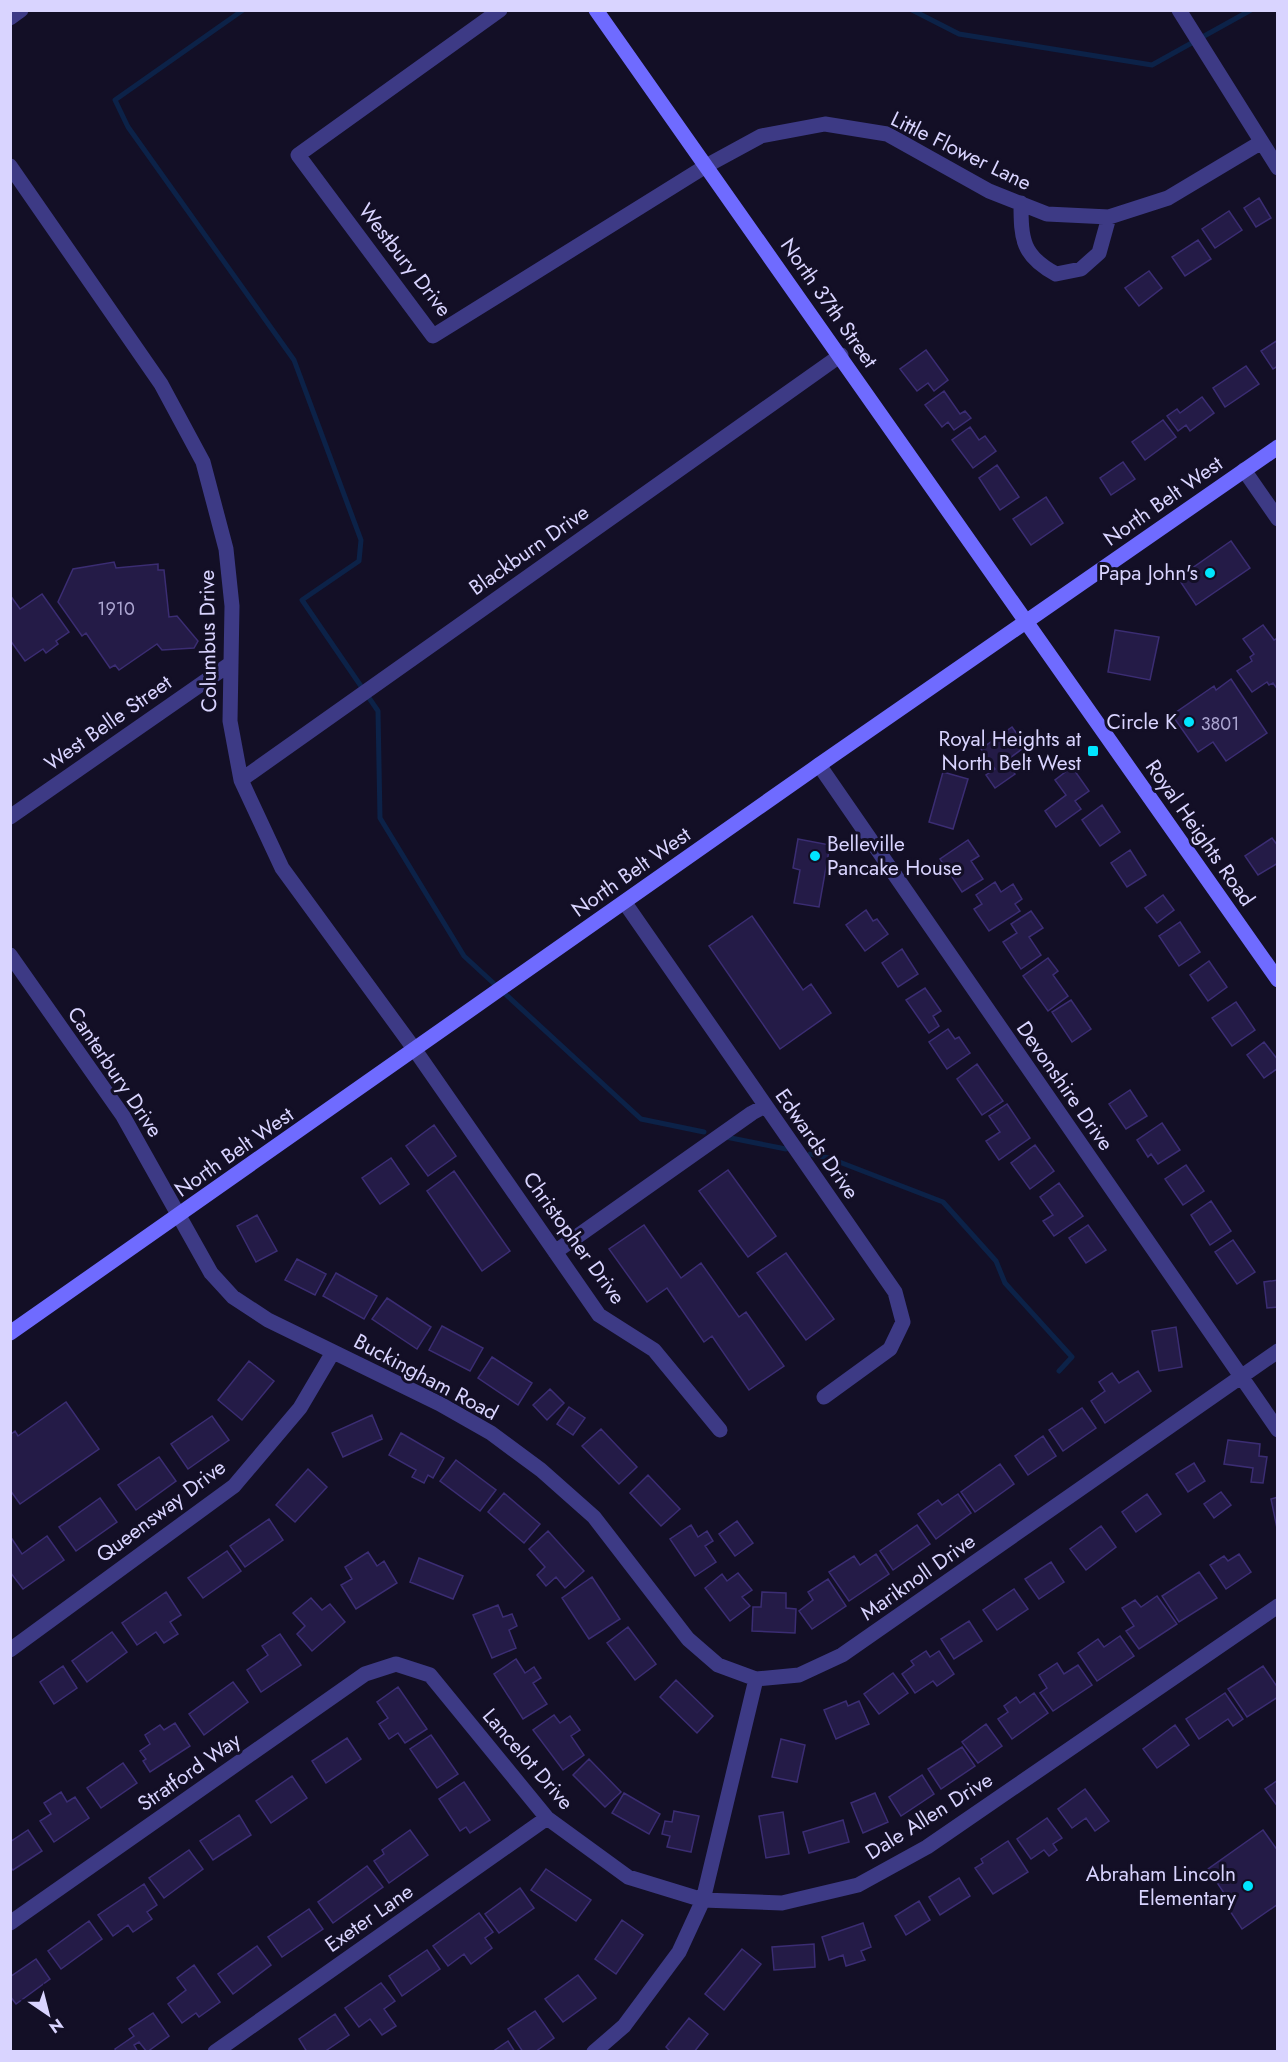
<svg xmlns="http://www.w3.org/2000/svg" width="1288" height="2062" font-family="Jost,sans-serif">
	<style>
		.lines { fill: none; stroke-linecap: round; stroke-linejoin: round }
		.stream { stroke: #0c2248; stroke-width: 5 }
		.building { fill: #241b47; stroke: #3b2d73; stroke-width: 1.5 }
		.street { stroke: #3d3a85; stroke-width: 15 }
		.secondary { stroke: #6f6bff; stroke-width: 15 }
		.poi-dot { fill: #00e5ff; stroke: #130f26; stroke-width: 2 }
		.labels { text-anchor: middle; stroke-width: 6; stroke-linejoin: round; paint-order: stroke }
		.number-label { font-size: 18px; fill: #aca6d1 }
		.street-label { font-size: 21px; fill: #d9d4ff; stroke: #130f26 }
		.poi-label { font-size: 21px; fill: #d9d4ff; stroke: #130f26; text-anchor: end }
	</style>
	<rect width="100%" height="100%" fill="#130f26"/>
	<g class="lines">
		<path class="stream" d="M243,10L115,100L128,127L294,360L361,540L359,561L302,600L378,711L380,818L464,956L641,1119L704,1132
			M912,10L959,34L1152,65L1251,10
			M726,1137L786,1149
			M810,1154L829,1158L943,1202L996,1261L1005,1283L1072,1357L1059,1371"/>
	</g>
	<path class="building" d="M1259,198L1271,218L1256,227L1244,208Z
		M1229,211L1242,230L1215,248L1202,229Z
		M1198,240L1211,259L1185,276L1172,257Z
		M1149,271L1162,288L1139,306L1125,288Z
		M1278,340V366L1273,369L1261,351Z
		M926,350L948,380L934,391L928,383L917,391L900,369Z
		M1246,366L1259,384L1225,407L1213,388Z
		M944,391L960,414L965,411L971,418L954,430L948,422L942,427L925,405Z
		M1202,397L1214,413L1190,431L1186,425L1178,431L1167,416L1177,409L1180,413Z
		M1163,420L1176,437L1145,460L1132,442Z
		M970,427L979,440L985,436L996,451L973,468L952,440Z
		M1123,462L1135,479L1111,495L1100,478Z
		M997,465L1019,497L1000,510L979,478Z
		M1046,497L1063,523L1031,545L1013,519Z
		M1231,541L1250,568L1196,605L1178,578Z
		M114,562L116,568L158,564V570H164L169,617L177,616L198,641L194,648L162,650L157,644L119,670L115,665L110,668L86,633L82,636L58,602L73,569Z
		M42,594L69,632L56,641L58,644L46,653L43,649L25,661L10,640V595L20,609Z
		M1263,625L1274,640L1278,638V690L1273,683L1269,685L1267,682L1252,692L1237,671L1252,661L1250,657L1254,654L1243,639Z
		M1115,630L1159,637L1150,680L1108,672Z
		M1231,679L1267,733L1226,761L1213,742L1198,752L1172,715L1214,686L1216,690Z
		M1012,727L1026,746L1006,761L1015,774L995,788L986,775L995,769L981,749Z
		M1072,767L1089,791L1075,801L1081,809L1056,827L1045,811L1066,795L1055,780Z
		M943,772L968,779L953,829L929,822Z
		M1102,805L1120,832L1100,846L1082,820Z
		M1272,838L1278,846V863L1258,875L1245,856Z
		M798,839L830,845L819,907L794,903L800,870L793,868Z
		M968,840L979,856L971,861L983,879L962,892L940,859Z
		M1130,850L1146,875L1127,887L1111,863Z
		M995,882L1001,892L1013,884L1022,899L1015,904L1020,911L989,931L974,909L982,904L976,895Z
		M1163,895L1174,910L1157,923L1145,908Z
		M866,910L873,921L877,919L888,934L865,951L846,925Z
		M1031,911L1043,928L1029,937L1041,955L1021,969L1003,942L1017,933L1011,924Z
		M752,916L803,990L811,984L831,1013L780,1049L709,946Z
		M1180,922L1200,952L1179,966L1159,936Z
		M902,949L918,974L898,987L882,963Z
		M1048,958L1058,971L1053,975L1068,996L1048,1011L1023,976Z
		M1209,961L1227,987L1208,1001L1190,975Z
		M925,988L941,1011L933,1016L939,1026L929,1033L906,1000Z
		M1071,1000L1091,1029L1072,1042L1052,1012Z
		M1236,1002L1255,1030L1232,1046L1212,1018Z
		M948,1029L955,1039L959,1037L970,1053L947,1069L929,1042Z
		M1264,1042L1278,1060V1068L1264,1078L1247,1055Z
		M977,1064L1003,1101L982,1115L957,1079Z
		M1130,1090L1147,1116L1126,1129L1109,1104Z
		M1007,1104L1030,1138L999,1160L986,1141L1000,1132L989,1116Z
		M1162,1123L1180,1150L1158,1164L1151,1154L1148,1157L1137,1140Z
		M434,1125L456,1156L428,1176L406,1146Z
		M1035,1145L1054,1171L1030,1189L1011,1163Z
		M391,1158L409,1184L380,1204L362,1178Z
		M1186,1165L1204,1191L1183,1205L1165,1179Z
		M728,1170L776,1236L748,1257L699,1191Z
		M454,1171L510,1251L482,1271L427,1191Z
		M1059,1183L1083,1216L1054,1236L1043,1221L1053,1215L1040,1197Z
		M1211,1201L1231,1231L1210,1245L1191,1215Z
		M257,1215L277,1251L256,1262L237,1226Z
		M644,1225L681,1278L701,1263L739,1317L746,1312L784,1366L749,1390L712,1336L704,1342L667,1288L647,1302L609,1249Z
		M1088,1225L1106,1250L1086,1263L1069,1238Z
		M1233,1240L1255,1272L1237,1284L1215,1252Z
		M786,1253L834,1319L806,1340L757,1273Z
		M297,1259L326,1274L315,1295L285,1280Z
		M336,1273L377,1296L364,1319L323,1296Z
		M1278,1280V1307L1267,1308L1264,1282Z
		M387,1298L431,1327L417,1349L372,1319Z
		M442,1326L483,1348L470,1371L429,1350Z
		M1176,1327L1182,1367L1159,1371L1152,1331Z
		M492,1357L532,1383L518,1405L478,1378Z
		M249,1361L274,1381L242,1420L218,1400Z
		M1138,1371L1151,1391L1105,1423L1091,1401L1105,1391L1099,1382L1112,1373L1119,1383Z
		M550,1389L564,1403L547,1420L533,1405Z
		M66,1402L99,1449L20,1504L10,1490V1435L15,1431L18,1436Z
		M569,1407L585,1418L573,1435L557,1424Z
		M1082,1408L1096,1428L1063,1451L1049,1430Z
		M372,1415L382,1439L343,1457L332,1433Z
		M212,1416L229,1440L188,1469L171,1444Z
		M601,1429L637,1467L619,1484L582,1446Z
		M401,1433L444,1458L433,1478L428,1475L424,1483L412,1477L416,1470L389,1455Z
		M1043,1436L1056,1456L1028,1475L1015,1456Z
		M1228,1440L1260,1444L1259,1456L1267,1457L1263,1483L1251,1482L1253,1468L1224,1464Z
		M159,1457L176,1481L136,1510L118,1485Z
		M456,1460L496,1490L480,1511L440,1481Z
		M1194,1463L1205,1481L1188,1492L1176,1474Z
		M1000,1464L1014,1484L975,1512L961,1492Z
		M308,1469L327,1487L295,1522L276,1505Z
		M648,1475L680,1509L661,1526L630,1493Z
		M1221,1492L1231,1505L1214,1518L1204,1504Z
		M504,1493L540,1524L524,1543L488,1512Z
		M958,1494L971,1513L936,1539L918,1514L938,1500L942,1505Z
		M1147,1494L1161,1514L1136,1532L1122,1512Z
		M1278,1497V1533L1271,1499Z
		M100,1498L117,1522L76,1551L59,1527Z
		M269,1519L283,1540L245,1567L230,1546Z
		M737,1521L753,1543L735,1556L719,1534Z
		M691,1525L698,1537L707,1531L713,1541L705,1546L716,1562L695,1576L670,1539Z
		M917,1525L930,1544L893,1570L880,1551Z
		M1101,1526L1116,1547L1086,1570L1070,1549Z
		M548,1531L584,1571L565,1588L556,1577L546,1586L537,1575L545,1567L529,1549Z
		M47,1536L64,1560L23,1589L10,1572V1541L12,1539L22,1554Z
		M227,1551L241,1571L203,1598L188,1578Z
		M368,1552L377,1566L384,1561L397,1583L356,1609L341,1585L352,1579L345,1567Z
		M876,1554L889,1574L849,1601L829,1572L854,1556L860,1565Z
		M1239,1554L1251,1572L1226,1589L1210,1565L1224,1556L1228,1561Z
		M419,1558L463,1576L453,1599L410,1582Z
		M1051,1562L1064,1582L1039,1599L1025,1579Z
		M1199,1572L1217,1598L1179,1622L1162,1596Z
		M738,1573L752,1590L742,1597L750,1606L730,1621L705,1588L722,1574L727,1581Z
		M592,1577L620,1619L589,1639L562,1598Z
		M828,1579L846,1606L812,1629L799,1611L813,1600L808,1592Z
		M1014,1589L1028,1609L997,1630L983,1610Z
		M166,1592L181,1615L170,1622L178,1634L164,1643L156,1632L137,1645L122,1623Z
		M762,1592L786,1593V1608L796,1609L795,1633L752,1631L753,1607H761Z
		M1157,1596L1177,1624L1139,1649L1126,1631L1134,1626L1122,1608L1135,1600L1141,1607Z
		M311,1598L322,1610L330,1604L345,1622L312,1651L297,1634L305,1626L293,1613Z
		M498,1605L503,1617L512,1614L517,1626L509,1630L516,1648L492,1658L473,1615Z
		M969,1621L982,1641L954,1659L941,1639Z
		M628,1627L656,1664L635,1680L607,1643Z
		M112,1632L127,1652L87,1682L72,1661Z
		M280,1634L301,1665L261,1692L247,1670L268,1655L262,1646Z
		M1120,1636L1134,1656L1097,1681L1078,1653L1098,1639L1104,1647Z
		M926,1651L930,1657L939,1651L954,1674L937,1686L933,1681L915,1693L902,1674L914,1665L911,1661Z
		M516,1659L525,1673L534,1667L541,1678L533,1683L547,1704L523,1719L494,1674Z
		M1057,1663L1064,1674L1078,1665L1092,1685L1053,1711L1040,1693L1047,1688L1039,1675Z
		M63,1666L77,1688L54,1704L40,1682Z
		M1263,1666L1278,1688V1697L1247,1717L1228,1689Z
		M893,1673L908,1693L879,1714L864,1694Z
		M676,1680L713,1716L697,1733L660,1697Z
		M233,1682L248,1702L204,1735L189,1714Z
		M398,1687L427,1729L405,1743L398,1733L389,1739L379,1724L388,1718L377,1702Z
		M1034,1693L1048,1713L1012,1739L998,1719L1008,1712L1004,1706L1016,1697L1020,1703Z
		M1225,1693L1243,1719L1233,1726L1228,1719L1199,1739L1186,1719Z
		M846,1701L848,1706L859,1701L869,1724L836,1739L824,1710Z
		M554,1715L560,1723L570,1716L580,1730L571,1736L584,1755L563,1770L533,1730Z
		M175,1723L190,1746L150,1772L143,1761L146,1759L140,1751L150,1744L145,1735L160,1725L164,1730Z
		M986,1724L1002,1746L978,1763L962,1742Z
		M1175,1725L1189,1745L1157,1768L1143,1749Z
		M431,1735L458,1774L437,1788L410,1749Z
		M347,1738L361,1759L326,1783L312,1761Z
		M781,1739L805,1745L797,1782L772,1777Z
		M962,1747L975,1766L941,1789L928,1769Z
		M589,1759L621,1792L605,1807L573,1775Z
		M123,1763L137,1783L101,1808L87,1788Z
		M922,1775L934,1794L901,1816L889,1797Z
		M292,1776L307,1798L271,1823L256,1801Z
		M1278,1780V1807L1265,1789Z
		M464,1782L490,1820L470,1833L466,1827L460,1831L439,1799Z
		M1085,1789L1109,1821L1095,1831L1086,1818L1072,1828L1058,1809Z
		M61,1792L67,1802L75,1797L89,1818L54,1842L40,1821L51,1814L44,1803Z
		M624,1793L660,1814L649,1834L612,1813Z
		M875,1793L888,1822L863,1833L851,1803Z
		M674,1811L699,1816L691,1852L667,1847L670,1836L662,1834L665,1821L672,1822Z
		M783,1812L789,1854L766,1858L759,1816Z
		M239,1815L251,1835L213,1860L200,1841Z
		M1047,1818L1062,1838L1053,1844L1057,1850L1049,1856L1044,1850L1031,1859L1017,1839Z
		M843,1820L849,1842L809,1853L803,1832Z
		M28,1830L42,1851L13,1870L10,1867V1842Z
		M410,1830L428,1855L389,1883L374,1861L384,1854L382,1850Z
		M1263,1830L1278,1851V1904L1242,1929L1228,1908L1232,1905L1208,1869Z
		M1008,1841L1028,1872L993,1894L975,1868L983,1863L981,1859Z
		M189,1850L203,1869L164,1898L149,1878Z
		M367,1866L383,1887L333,1923L318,1902Z
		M546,1869L591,1900L576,1921L531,1890Z
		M959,1878L970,1896L940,1915L929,1897Z
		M144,1884L157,1905L147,1912L152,1919L133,1932L128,1925L113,1936L98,1915Z
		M520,1888L534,1908L499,1933L485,1914Z
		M919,1901L930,1920L906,1935L895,1916Z
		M309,1909L323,1929L282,1957L268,1937Z
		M479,1913L493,1932L485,1938L492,1948L471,1964L464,1954L448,1966L433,1946Z
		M622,1920L643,1935L616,1974L595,1959Z
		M89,1921L102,1939L61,1969L48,1951Z
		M863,1923L871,1947L861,1951L865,1960L846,1966L843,1955L829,1960L822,1937Z
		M814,1944L815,1967L774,1970L772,1947Z
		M257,1946L271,1965L233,1994L218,1974Z
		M742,1949L761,1964L724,2010L705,1994Z
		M427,1950L440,1969L402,1996L389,1976Z
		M36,1959L50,1979L16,2004L10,1996V1977Z
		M194,1965L220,2002L199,2017L196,2013L182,2023L168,2004L186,1990L177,1978Z
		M578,1975L596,1998L563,2022L545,1999Z
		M381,1983L395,2001L384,2009L396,2026L382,2035L370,2019L359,2027L345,2008Z
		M535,2011L554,2038L535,2052H523L508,2029Z
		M153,2013L169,2036L147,2052L139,2042L134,2045L138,2052H116L115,2049L134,2036L129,2029Z
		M335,2014L349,2035L324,2052H307L299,2039Z
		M689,2018L708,2034L694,2052H671L666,2047Z
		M508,2041L515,2052H492Z"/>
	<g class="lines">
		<path class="street" d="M500,10L298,155L433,336L706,166L761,136L825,124L887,134L989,191L1047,214L1109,217L1168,198L1260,143
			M1179,10L1278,168
			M10,18L21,10
			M10,166L161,384L203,462L226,549L232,606L230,721L241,780L282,868L415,1050L599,1315L654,1350L720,1430
			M1021,203C1021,239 1022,256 1056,274L1081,269L1099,253L1109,217
			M1244,470L1278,519
			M819,765L1278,1430
			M241,780L841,355
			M10,817L230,664
			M625,903L895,1292L903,1322L890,1349L824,1397
			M10,955L123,1116L211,1273L233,1297L268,1320L440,1404L491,1433L541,1470L594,1517L688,1639L718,1665L756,1679
			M555,1252L752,1113L765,1106
			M10,1650L234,1486L300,1408L333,1352
			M10,1923L365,1674L396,1664L430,1675L547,1818L628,1877L703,1900L756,1679L799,1675L842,1655L1278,1351
			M215,2052L547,1818
			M594,2052L624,2026L679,1952L703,1900L782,1903L858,1885L927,1847L1278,1606"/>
		<path class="secondary" d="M596,10C824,333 1050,657 1278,980
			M10,1333L819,765L1278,447"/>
	</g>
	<g class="poi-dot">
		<circle cx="1210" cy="573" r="6"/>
		<circle cx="1189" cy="722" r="6"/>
		<rect x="1087" y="745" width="12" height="12" rx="3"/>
		<circle cx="815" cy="856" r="6"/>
		<circle cx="1248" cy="1886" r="6"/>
	</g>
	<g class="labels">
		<g class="number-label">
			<text x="116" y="615">1910</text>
			<text x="1220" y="730">3801</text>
		</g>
		<g class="street-label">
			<text transform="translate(961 151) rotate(26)" y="7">Little Flower Lane</text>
			<text transform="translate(405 260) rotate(52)" y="7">Westbury Drive</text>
			<text transform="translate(829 303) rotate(55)" y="7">North 37th Street</text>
			<text transform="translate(1163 501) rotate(-35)" y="7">North Belt West</text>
			<text transform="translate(529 550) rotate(-35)" y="7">Blackburn Drive</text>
			<text transform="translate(208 641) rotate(-91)" y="7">Columbus Drive</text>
			<text transform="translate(108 723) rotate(-35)" y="7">West Belle Street</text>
			<text transform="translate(1200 833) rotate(55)" y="7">Royal Heights Road</text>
			<text transform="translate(631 872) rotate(-35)" y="7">North Belt West</text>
			<text transform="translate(115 1072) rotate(56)" y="7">Canterbury Drive</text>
			<text transform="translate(1065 1086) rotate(55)" y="7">Devonshire Drive</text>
			<text transform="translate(817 1144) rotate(55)" y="7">Edwards Drive</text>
			<text transform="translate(234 1152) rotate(-35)" y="7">North Belt West</text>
			<text transform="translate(574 1238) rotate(54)" y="7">Christopher Drive</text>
			<text transform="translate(426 1377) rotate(28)" y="7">Buckingham Road</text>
			<text transform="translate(161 1511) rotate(-37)" y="7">Queensway Drive</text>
			<text transform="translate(918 1577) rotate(-35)" y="7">Mariknoll Drive</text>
			<text transform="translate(528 1759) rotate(49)" y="7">Lancelot Drive</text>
			<text transform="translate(189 1772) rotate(-35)" y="7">Stratford Way</text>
			<text transform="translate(929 1816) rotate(-32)" y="7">Dale Allen Drive</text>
			<text transform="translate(369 1918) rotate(-35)" y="7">Exeter Lane</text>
		</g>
		<g class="poi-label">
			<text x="1198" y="580">Papa John's</text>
			<text x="1177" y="729">Circle K</text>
			<text x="1081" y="746">Royal Heights at<tspan x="1081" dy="24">North Belt West</tspan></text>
			<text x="827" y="851" text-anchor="start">Belleville<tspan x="827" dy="24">Pancake House</tspan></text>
			<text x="1236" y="1881">Abraham Lincoln<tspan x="1236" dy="24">Elementary</tspan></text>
		</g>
	</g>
	<rect width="1288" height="2062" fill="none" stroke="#d9d4ff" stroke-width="24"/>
	<g transform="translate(48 2014) rotate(145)" stroke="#130f26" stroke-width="4.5" paint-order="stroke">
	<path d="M0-4.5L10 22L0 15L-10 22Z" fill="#d9d4ff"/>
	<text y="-9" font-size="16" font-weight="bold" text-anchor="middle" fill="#d9d4ff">N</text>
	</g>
</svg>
